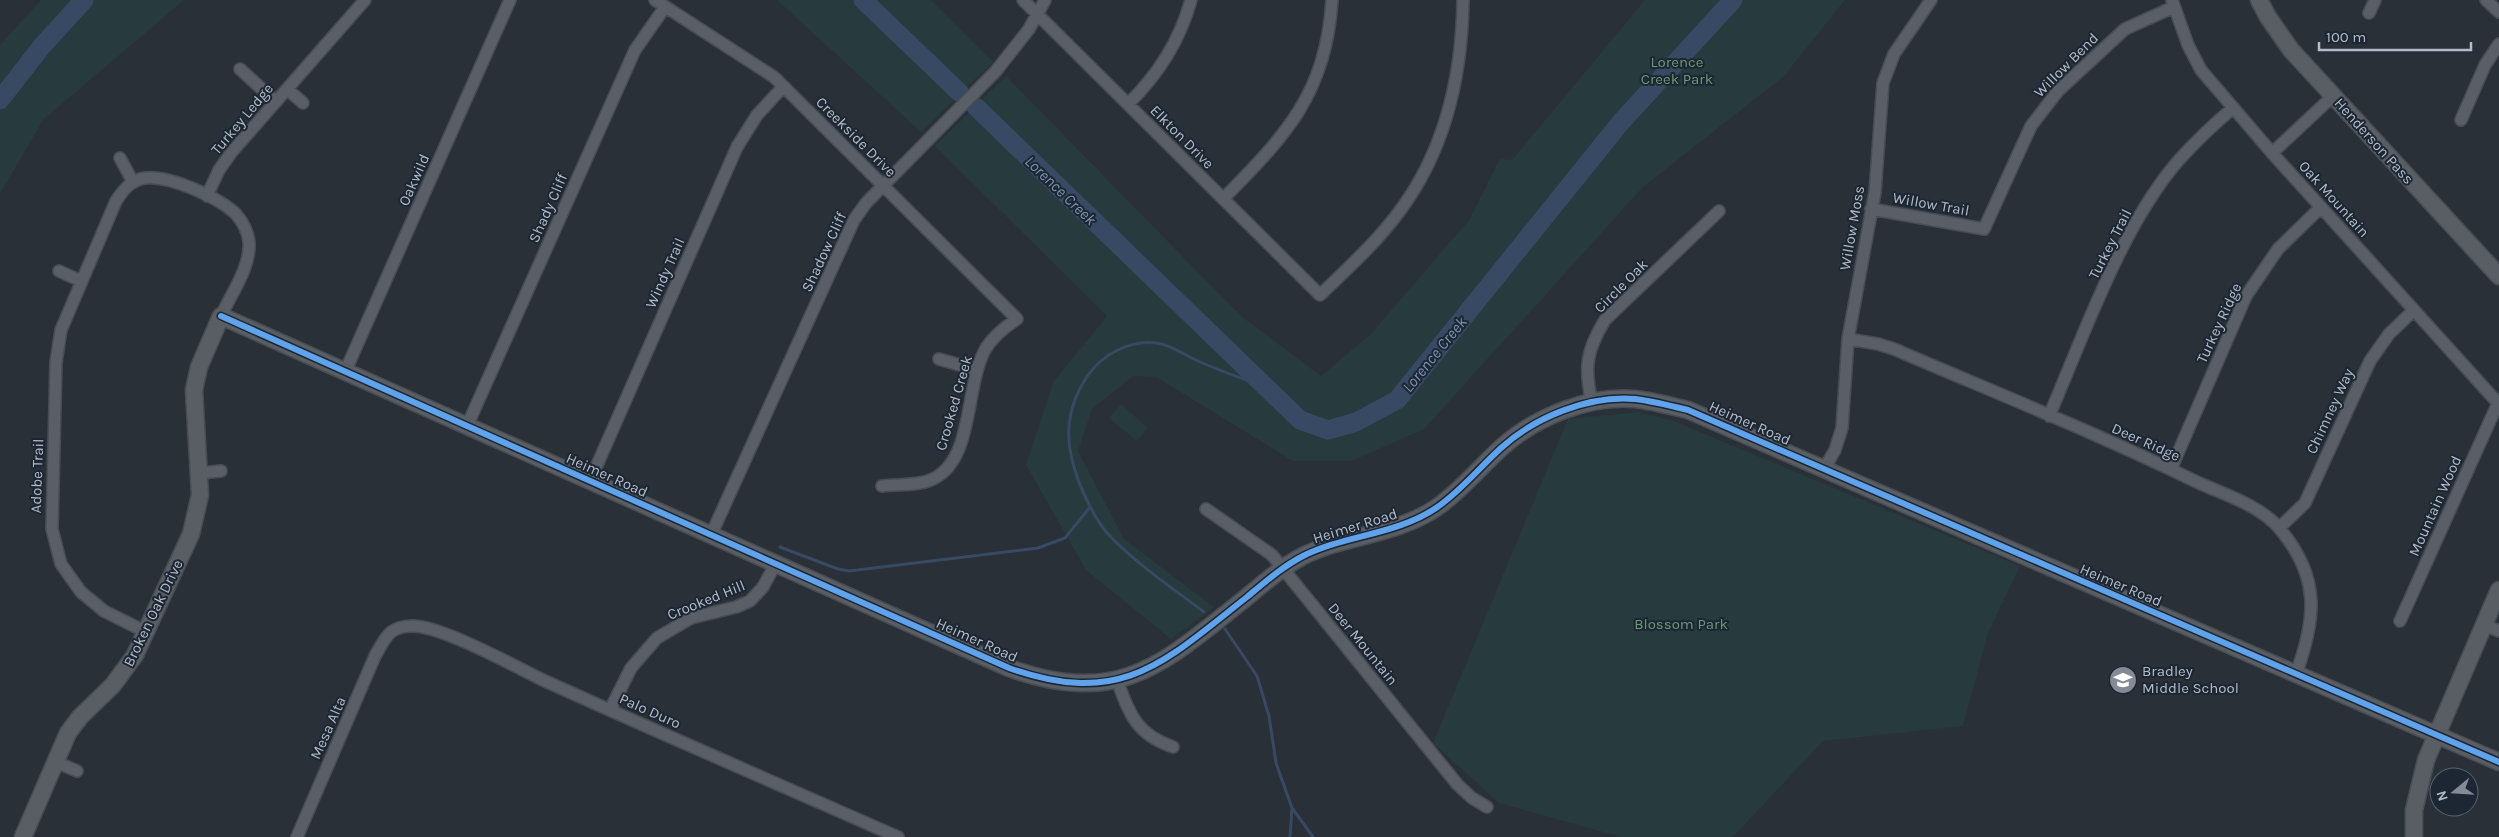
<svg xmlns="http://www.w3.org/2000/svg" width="2499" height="837" font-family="Karla,sans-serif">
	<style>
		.green { fill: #273a3e }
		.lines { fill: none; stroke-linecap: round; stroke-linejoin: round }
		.stream { stroke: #384963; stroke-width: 3 }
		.river { stroke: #384963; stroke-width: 19 }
		.street-casing { stroke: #484c53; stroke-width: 14 }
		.secondary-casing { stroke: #484c53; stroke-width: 19 }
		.street { stroke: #5a5e66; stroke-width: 11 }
		.secondary { stroke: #595d64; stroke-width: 16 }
		.cycleway-casing { stroke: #1d2633; stroke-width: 9 }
		.cycleway { stroke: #60a3ed; stroke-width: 6 }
		.labels { text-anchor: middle; stroke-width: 4; stroke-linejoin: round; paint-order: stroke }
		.park-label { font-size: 15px; fill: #6b9a76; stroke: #1d2633 }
		.street-label { font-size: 15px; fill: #b4bcc9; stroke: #1d2633 }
		.poi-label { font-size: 15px; fill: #b4bcc9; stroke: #1d2633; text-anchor: start }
		.water-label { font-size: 16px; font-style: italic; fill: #7c92b1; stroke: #1d2633 }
	</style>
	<rect width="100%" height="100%" fill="#2a3038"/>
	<path class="green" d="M41,0H184L43,120L0,194V45Z
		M777,0H931L993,62L921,132Z
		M1645,0H1845L1784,76L1643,187L1424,429L1352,461H1293L1156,377L1133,376L1092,409L1078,451L1124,539L1214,607L1171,639L1086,570L1026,465L1054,381L1107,316L935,146L1006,76L1241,316L1321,376L1370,335L1470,219L1500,159L1512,160Z
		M1121,404L1148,428L1137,441L1109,418Z
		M1637,412L1674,421L2020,566L1988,633L1963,726L1823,741L1733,837H1621L1499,803L1433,743L1568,419Z"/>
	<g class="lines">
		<path class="stream" d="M780,547L838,569L849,571L1038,548L1065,538L1090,507
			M1204,612C1171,587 1135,563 1107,533C1097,521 1090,507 1084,494C1065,451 1061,415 1088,375C1103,354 1130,340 1156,343C1170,344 1186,356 1198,361C1220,371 1243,379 1266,387
			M1225,629L1257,676L1269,716L1276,763L1292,808L1313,837
			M1290,837L1292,808"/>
		<path class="river" d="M863,0L960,93
			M0,100L42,46L84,0
			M976,107L1300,420L1328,430L1356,422L1397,400L1621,122L1733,0"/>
		<g class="street-casing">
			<path id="street" d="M655,0L774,77L1017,319C1005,327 992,337 985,350C964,388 975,465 928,481C914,486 897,484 882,486
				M1023,0L1320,295C1347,269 1376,243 1399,212C1445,151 1462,75 1463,0
				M2172,0L2188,45L2201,70L2272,153L2498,403L2400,621
				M2486,0L2499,12
				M2369,13L2375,0
				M240,69L276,102
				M287,89L303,103
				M1128,104C1158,75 1180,40 1191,0
				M2461,120L2485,65L2499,44
				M2272,153L2333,96
				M120,158L133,182
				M207,196L219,170L231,153L365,0
				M1223,199C1286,135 1326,94 1332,0
				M1871,209L1984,229L2031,126L2058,91L2125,29L2174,7
				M59,271L81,281
				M1848,339L1878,344L1894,349C1996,393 2099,434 2199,483C2226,495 2261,506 2280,529C2321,578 2316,619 2296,674
				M939,359L977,370
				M345,372L510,0
				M1592,403C1584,368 1586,351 1605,320L1719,211
				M2049,416C2084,335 2121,227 2178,161C2195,142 2214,124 2233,108
				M467,426L635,50L665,7
				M1824,469L1835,450L1842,428L1848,339L1875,192L1883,83L1894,54L1931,0
				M2171,469L2246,296L2278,249L2321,207
				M200,473L221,471
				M590,481L737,147L757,115L783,87
				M1206,509L1272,555L1457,784L1472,798L1487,807
				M2279,528L2305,503L2370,361L2389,334L2414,310
				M711,535L854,220L866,203L996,71L1029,29L1045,0
				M2484,625L2499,631
				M146,632L104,611L81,592L61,564L52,529L56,362L61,330L116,201C123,190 131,180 145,178C169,175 218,197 236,214C242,221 248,232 249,242C251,267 231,294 221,316
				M1117,680C1130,715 1136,734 1173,747
				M610,710L631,668L657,638L691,618L736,607L750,601L763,587L776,563
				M56,762L77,771
				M297,837L375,656C386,637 389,626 413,626C442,626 516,667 545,681C662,734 780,785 898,837"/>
		</g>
		<g class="secondary-casing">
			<path id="secondary" d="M2259,0L2268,17L2291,50L2499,276
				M23,837L68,733L80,717L113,685L135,655L191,534L200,495L194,390L199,367L221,316L1009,668C1122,708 1163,663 1247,597C1265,582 1282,567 1303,556C1345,535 1396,535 1436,508C1461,491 1479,468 1501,448C1535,417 1589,395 1635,399C1653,401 1671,406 1688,410L2499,762
				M2414,837V810L2426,760L2499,590"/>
		</g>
		<use href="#street" class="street"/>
		<use href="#secondary" class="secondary"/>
		<g class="cycleway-casing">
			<path id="cycleway" d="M221,316L1009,668C1122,708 1163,663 1247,597C1265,582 1282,567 1303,556C1345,535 1396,535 1436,508C1461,491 1479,468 1501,448C1535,417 1589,395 1635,399C1653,401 1671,406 1688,410L2499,762"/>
		</g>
		<use href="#cycleway" class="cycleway"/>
	</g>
	<defs>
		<g id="school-disc" transform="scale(1.4375)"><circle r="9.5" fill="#848b96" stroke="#1d2633"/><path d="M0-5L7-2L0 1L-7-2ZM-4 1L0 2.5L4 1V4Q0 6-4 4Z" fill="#fff"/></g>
	</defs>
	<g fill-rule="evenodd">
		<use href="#school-disc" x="2123" y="680"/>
	</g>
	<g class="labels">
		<g class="park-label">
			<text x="1677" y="67">Lorence<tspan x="1677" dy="17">Creek Park</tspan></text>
			<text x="1681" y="629">Blossom Park</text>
		</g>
		<g class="street-label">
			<text transform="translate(2066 65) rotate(-45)" y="5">Willow Bend</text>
			<text transform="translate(242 119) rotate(-50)" y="5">Turkey Ledge</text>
			<text transform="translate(856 137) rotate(45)" y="5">Creekside Drive</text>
			<text transform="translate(1182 137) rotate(45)" y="5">Elkton Drive</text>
			<text transform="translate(2374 141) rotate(48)" y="5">Henderson Pass</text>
			<text transform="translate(414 180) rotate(-66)" y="5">Oakwild</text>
			<text transform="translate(2334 199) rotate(48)" y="5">Oak Mountain</text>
			<text transform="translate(1931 204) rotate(10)" y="5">Willow Trail</text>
			<text transform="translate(548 208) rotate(-66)" y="5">Shady Cliff</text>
			<text transform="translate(1852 228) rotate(-80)" y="5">Willow Moss</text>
			<text transform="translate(2110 244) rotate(-63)" y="5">Turkey Trail</text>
			<text transform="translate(824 252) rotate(-65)" y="5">Shadow Cliff</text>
			<text transform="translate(665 273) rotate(-66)" y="5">Windy Trail</text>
			<text transform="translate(1621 286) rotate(-45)" y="5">Circle Oak</text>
			<text transform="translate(2219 323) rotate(-65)" y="5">Turkey Ridge</text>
			<text transform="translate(954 403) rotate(-74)" y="5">Crooked Creek</text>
			<text transform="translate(2330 411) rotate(-65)" y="5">Chimney Way</text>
			<text transform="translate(1750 423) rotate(24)" y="5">Heimer Road</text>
			<text transform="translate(2146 442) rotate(24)" y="5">Deer Ridge</text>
			<text transform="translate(607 475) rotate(24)" y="5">Heimer Road</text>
			<text transform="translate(37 476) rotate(-88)" y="5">Adobe Trail</text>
			<text transform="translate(2435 506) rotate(-66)" y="5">Mountain Wood</text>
			<text transform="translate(1355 526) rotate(-17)" y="5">Heimer Road</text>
			<text transform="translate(2121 585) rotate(23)" y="5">Heimer Road</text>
			<text transform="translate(706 600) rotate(-22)" y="5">Crooked Hill</text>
			<text transform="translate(153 613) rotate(-64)" y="5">Broken Oak Drive</text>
			<text transform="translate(977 640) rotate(24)" y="5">Heimer Road</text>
			<text transform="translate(1363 644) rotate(51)" y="5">Deer Mountain</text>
			<text transform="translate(650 711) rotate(24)" y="5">Palo Duro</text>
			<text transform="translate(328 728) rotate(-66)" y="5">Mesa Alta</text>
		</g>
		<g class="poi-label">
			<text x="2142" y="676">Bradley<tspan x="2142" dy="17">Middle School</tspan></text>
		</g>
		<g class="water-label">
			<text transform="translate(1061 190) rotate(44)" y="6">Lorence Creek</text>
			<text transform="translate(1434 354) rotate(-51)" y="6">Lorence Creek</text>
		</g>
	</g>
	<g transform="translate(2454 792) rotate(252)"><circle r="24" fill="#1d2633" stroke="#59626f"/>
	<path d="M0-4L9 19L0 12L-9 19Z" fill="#848b96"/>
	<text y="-8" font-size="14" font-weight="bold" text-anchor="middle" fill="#b4bcc9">N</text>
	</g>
	<path d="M2319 42v8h152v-8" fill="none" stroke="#b4bcc9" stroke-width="2.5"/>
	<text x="2326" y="42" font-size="15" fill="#b4bcc9" stroke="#1d2633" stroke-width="4" paint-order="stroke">100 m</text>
</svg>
